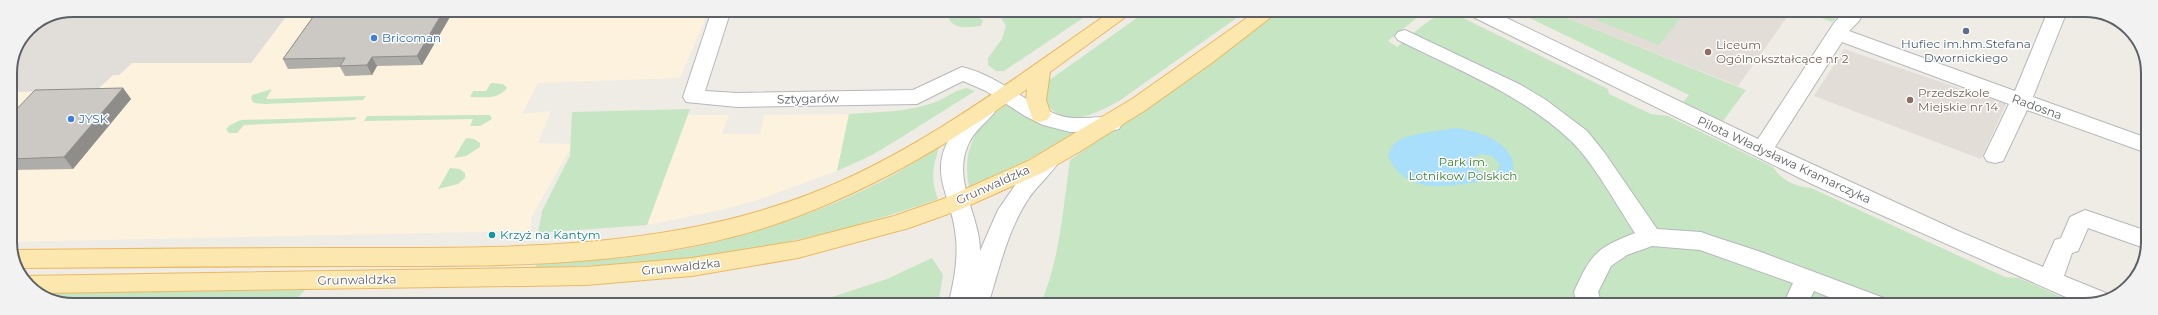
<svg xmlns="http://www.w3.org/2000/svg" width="2158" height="315" font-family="Montserrat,sans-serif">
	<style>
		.commercial { fill: #fcf2dd }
		.industrial { fill: #e1deda }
		.education { fill: #e2ddd7 }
		.green { fill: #c6e5c3 }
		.water { fill: #a9dffb; fill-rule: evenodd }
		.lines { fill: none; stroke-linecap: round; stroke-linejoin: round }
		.minor-casing { stroke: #b6b8bc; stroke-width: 2 }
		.major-casing { stroke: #ecb862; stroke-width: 2 }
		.minor { fill: #fff; fill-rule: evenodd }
		.major { fill: #fce7ae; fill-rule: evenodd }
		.wall { fill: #afada9 }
		.shaded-wall { fill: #8f8d89 }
		.building { fill: #ccc9c4; stroke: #8f8d89 }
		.service-dot { fill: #5c6f8a; stroke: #fff; stroke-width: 1.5 }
		.shop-dot { fill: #3f7fe0; stroke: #fff; stroke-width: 1.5 }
		.education-dot { fill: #8d6e63; stroke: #fff; stroke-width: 1.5 }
		.culture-dot { fill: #0f9aa8; stroke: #fff; stroke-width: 1.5 }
		.labels { text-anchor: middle; stroke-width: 3; stroke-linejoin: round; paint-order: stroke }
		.shop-label { font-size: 12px; fill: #366cbe; stroke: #fff; text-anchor: start }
		.service-label { font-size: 12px; fill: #4e5e75; stroke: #fff }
		.education-label { font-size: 12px; fill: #785e54; stroke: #fff; text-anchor: start }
		.street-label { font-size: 12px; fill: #5d6165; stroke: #fff }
		.park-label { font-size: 12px; fill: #3c8138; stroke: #fff }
		.culture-label { font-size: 12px; fill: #0d838f; stroke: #fff; text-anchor: start }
		.rim { fill: none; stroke: #5d6165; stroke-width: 2 }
	</style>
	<rect width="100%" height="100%" fill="#efece5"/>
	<path class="commercial" d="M291,10H709L680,78L538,83L522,114L551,111L538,143L573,144L531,218V231L12,242L10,92L97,90L113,75H119L132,63H251Z
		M849,114L837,171L758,200L721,210L647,225L688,115H729L722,134H760L764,115Z"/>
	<path class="industrial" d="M73,10H291L251,63H132L119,75H113L97,90L10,92V73L29,28Z"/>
	<path class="education" d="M1547,10H1792L1738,86Z
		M1844,49L2006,104L1981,159L1814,96Z"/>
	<path class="green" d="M731,10H961L983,20L981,26C966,27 952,31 947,14L728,17Z
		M987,10H1095L1004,71H996L988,65V58L1002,39L1006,26L1001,18Z
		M1148,10H1248L1119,101C1093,115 1063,131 1043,99L1048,81Z
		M1281,10H1427L1388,41L1397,47C1411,36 1442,4 1460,12L1461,17L1608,89L1609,94L1651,114L1668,116L1773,167C1781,180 1795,187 1811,188L2005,277L2019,278L2080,305H1040C1060,260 1063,208 1070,160Z
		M1513,10H1547L1746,90L1723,121L1683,102L1689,95Z
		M1604,10H1687L1659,45L1596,20Z
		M1799,10H1841L1842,12L1832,22Z
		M491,83L503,84L507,88C498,100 484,97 470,97L473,91H486Z
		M967,88L975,91L897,140L872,155L837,171L849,114C877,112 907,112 933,103C945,99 954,90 967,88Z
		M272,89L266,99L366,96L363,100L264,104L254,103L251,99L252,95Z
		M1004,103C1028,117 1051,132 1079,132L1025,161L969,187C962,148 975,128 1004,103Z
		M690,109L647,225L538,233L542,211L570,156L572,112Z
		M490,115L492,119L480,126H470L473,119L364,121L367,116Z
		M357,117L354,120L244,125L237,133H229L226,129L230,125L241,120Z
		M466,138L474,139L480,143V147L466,156L454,158Z
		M939,147C933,168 930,178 938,199C871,223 802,241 732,252C667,263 601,265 535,268L537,264C586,261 636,258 684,249C753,235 822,212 884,180C903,170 921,158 939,147Z
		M450,168L460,169L465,173V178L458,184L438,189Z
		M932,258L943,275L938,305H774L817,302L887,279Z
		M305,290L290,305L65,304L40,293Z"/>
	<path class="water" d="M1456,128C1475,131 1499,137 1510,155C1513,159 1513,166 1514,170C1500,180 1487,181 1470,183C1437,188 1405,192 1388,156C1390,150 1392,145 1398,141C1408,134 1443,130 1456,128ZM1482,154L1492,156L1500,165L1498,170C1488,176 1474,173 1470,161L1471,158Z"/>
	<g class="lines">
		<g class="minor-casing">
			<path id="minor" d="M712,10H731L705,91L737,93L913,90L962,67C999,76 1024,102 1058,115C1077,122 1099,114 1119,119L1122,124L1119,129L1111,131L1070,132L1043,125L1025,116L986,91L963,81L917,104L737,107L686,102L683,97Z
				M1465,10H1490L1758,139L1834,23L1846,10H1865L1859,21L1849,31L2015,91L2048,11H2067L2033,97L2147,138V153L2027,110L2003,161L1995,163L1987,161L1984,156L2009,104L1842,42L1775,147L1958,231L2043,267L2055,240L2061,238L2070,217L2085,210L2147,231V249L2088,228L2078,251L2072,253L2064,276L2106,293L2107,296L2084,305L1816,186L1467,14Z
				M1405,30L1521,85L1546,100L1587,131L1604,152L1657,229L1701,232L1709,235L1758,251L1884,298L1887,305H1849L1814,291L1807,305H1783L1793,283L1700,250L1652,246L1627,255L1611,266L1598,292L1602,305H1577L1574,292C1591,254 1596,248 1635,233C1617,206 1594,163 1571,141C1523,95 1456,69 1398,40L1395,36L1398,32Z
				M986,102L993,104L997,109C988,122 974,130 968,145C952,181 980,215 980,251L998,210L1025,171L1041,155L1049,152L1057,155L1060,160C1051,175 1036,186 1027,201C1007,232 999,270 988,305H948C954,283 958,260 956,238C952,191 923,172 958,125C966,115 974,105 986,102Z"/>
		</g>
		<g class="major-casing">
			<path id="major" d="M1113,10H1135L1050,72L1046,100L1051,115L1047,120L1040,122L1033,120L1026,100L1027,89C948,145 866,194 773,225C639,269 494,266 355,266C243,266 131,267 18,268L12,258L13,250C124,249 234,248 345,248C501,248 662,251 810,194C921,151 1017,76 1113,10Z
				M1258,10H1280L1213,62L1147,109L1079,152L1044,172L959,210L909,228L798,258L692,276L586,285L40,293L31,289L23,276L586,267L692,258L798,241L894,216L943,199L1028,161L1132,99Z"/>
		</g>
		<use href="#minor" class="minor"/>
		<use href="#major" class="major"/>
	</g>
	<path class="wall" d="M318,10H454L422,65L377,66L372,75L345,76L340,67L288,69L283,59Z
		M123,88L131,99L73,169L11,170L10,116Z"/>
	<path class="shaded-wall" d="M444,10H454L422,65L417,56Z
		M372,57L377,66L372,75L367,65Z
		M123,88L131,99L73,169L64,157Z"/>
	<path class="building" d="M318,10H444L417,56L372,57L367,65L340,66L345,58L283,59Z
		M123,88L64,157L11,159L10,116L35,90Z"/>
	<circle class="service-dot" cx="1966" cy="31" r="4"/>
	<g class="shop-dot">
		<circle cx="374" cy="38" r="4"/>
		<circle cx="71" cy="119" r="4"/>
	</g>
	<g class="education-dot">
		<circle cx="1708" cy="52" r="4"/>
		<circle cx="1910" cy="100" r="4"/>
	</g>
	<circle class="culture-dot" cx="492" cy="235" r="4"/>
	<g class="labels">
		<g class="shop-label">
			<text x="382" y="42">Bricoman</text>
			<text x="79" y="123">JYSK</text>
		</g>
		<g class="service-label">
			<text x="1966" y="48">Hufiec im.hm.Stefana<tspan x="1966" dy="14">Dwornickiego</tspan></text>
		</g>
		<g class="education-label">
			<text x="1716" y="49">Liceum<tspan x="1716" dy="14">Ogólnokształcące nr 2</tspan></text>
			<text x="1918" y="97">Przedszkole<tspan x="1918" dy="14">Miejskie nr 14</tspan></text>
		</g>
		<g class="street-label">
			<text transform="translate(808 99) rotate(-1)" y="4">Sztygarów</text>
			<text transform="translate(2037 107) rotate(20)" y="4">Radosna</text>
			<text transform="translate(1784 160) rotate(25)" y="4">Pilota Władysława Kramarczyka</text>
			<text transform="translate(993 185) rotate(-24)" y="4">Grunwaldzka</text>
			<text transform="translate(681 267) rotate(-6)" y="4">Grunwaldzka</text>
			<text transform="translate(357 280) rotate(-1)" y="4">Grunwaldzka</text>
		</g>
		<g class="park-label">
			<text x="1463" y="166">Park im.<tspan x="1463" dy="14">Lotnikow Polskich</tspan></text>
		</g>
		<g class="culture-label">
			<text x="500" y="239">Krzyż na Kantym</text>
		</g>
	</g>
	<path d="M0 0H2158V315H0ZM73 17H2085A56 56 0 0 1 2141 73V242A56 56 0 0 1 2085 298H73A56 56 0 0 1 17 242V73A56 56 0 0 1 73 17Z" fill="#f2f2f3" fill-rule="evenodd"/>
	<path class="rim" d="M73 17H2085A56 56 0 0 1 2141 73V242A56 56 0 0 1 2085 298H73A56 56 0 0 1 17 242V73A56 56 0 0 1 73 17Z"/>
</svg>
